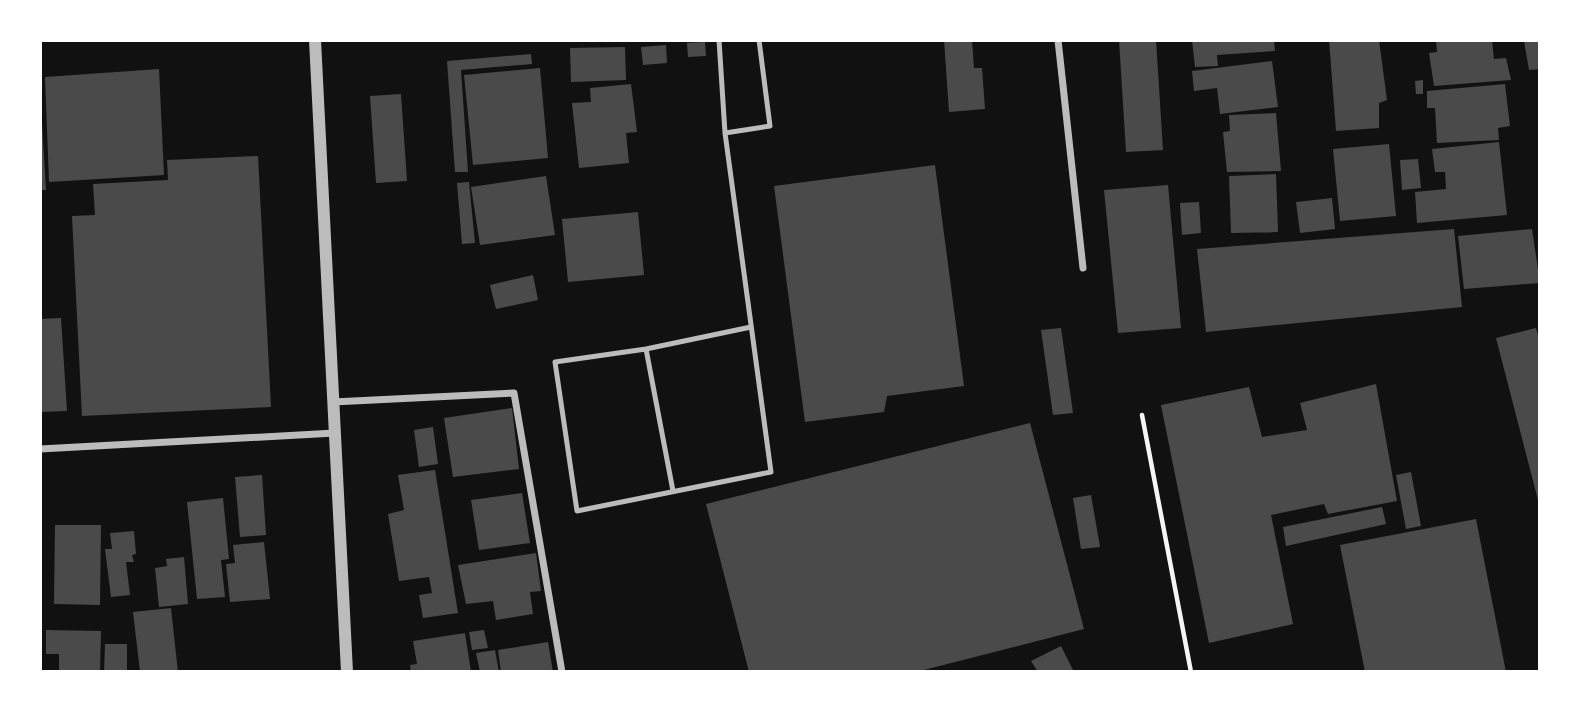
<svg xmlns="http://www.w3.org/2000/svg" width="1580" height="712" font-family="Figtree,sans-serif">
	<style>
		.building { fill: #4a4a4a }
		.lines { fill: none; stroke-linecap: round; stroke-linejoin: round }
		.path { stroke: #f5f5f5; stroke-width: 4.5 }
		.service { stroke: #bcbcbc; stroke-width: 5 }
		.minor { stroke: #bcbcbc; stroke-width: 7 }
		.tertiary { stroke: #bcbcbc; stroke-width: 12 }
	</style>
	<rect width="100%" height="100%" fill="#111"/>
	<path class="building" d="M944,40H972L974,68H982L985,109L949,112Z
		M1119,40H1156L1163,150L1126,152Z
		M1192,40H1274L1275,51L1217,55L1218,66L1195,67Z
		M1329,40H1379L1387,100L1379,103V128L1336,131Z
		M1436,40H1492L1494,59L1506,58L1511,80L1434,86L1429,53L1437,52Z
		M1528,40H1540V69L1529,70L1524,41Z
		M705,42L706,56L688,57L687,43Z
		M666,45L667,63L643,65L641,47Z
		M625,47L626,80L571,82L570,48Z
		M531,54L532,64L461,70L468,172H455L447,61Z
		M1272,61L1278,107L1220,114L1217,88L1194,91L1192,71Z
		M540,68L548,158L473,165L464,75Z
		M159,69L164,175L49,182L45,77Z
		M1423,80V94H1416L1415,81Z
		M631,84L637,132L626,133L629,163L579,168L572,103L591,102L590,88Z
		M1505,84L1510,126L1498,128L1499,140L1437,143L1435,108H1427V91Z
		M401,94L407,181L376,183L370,96Z
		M1276,113L1281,171L1227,172L1223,132L1230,131L1229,115Z
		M40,123H42L46,190H40Z
		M1499,142L1507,215L1417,223L1415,192L1446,189L1445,172H1435L1432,149Z
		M1389,144L1396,216L1340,221L1333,149Z
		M258,156L271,407L82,416L72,216L95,215L93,184L168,180L167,160Z
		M1418,159L1421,188L1402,190L1400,160Z
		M935,165L964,386L887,396L884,412L805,422L774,186Z
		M1276,174L1278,232L1231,233L1229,176Z
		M546,176L555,235L480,245L471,187Z
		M469,182L475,243L462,244L457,183Z
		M1168,185L1181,328L1118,333L1104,190Z
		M1332,198L1335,229L1300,233L1296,202Z
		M1199,202L1201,233L1182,235L1180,203Z
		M638,212L644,275L568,282L562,219Z
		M1454,229L1462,307L1206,332L1197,249Z
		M1532,229L1540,283L1464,289L1458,236Z
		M533,275L538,300L496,309L490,285Z
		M61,318L67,411L40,412V319Z
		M1061,328L1073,413L1053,415L1041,330Z
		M1536,328L1540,342L1539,504L1496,338Z
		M1376,384L1397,501L1328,514L1324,504L1271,515L1293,624L1209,643L1161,405L1249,387L1262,437L1307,430L1300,403Z
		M512,408L519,469L453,477L444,418Z
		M1030,423L1084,629L916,672H749L706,504Z
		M433,427L438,464L419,467L414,430Z
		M435,470L458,613L423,618L419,595L432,593L429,577L399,581L388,514L404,510L398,475Z
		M1411,472L1421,526L1406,529L1396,475Z
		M262,475L266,535L240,537L235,477Z
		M522,493L530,543L479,550L471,500Z
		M1091,495L1100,547L1081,549L1073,498Z
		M223,498L229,559L221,560L225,597L197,599L187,502Z
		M1382,507L1386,524L1286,546L1283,527Z
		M1476,519L1506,672H1365L1340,545Z
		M55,525H101L100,605L54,604Z
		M134,531L136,554L132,555L134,562H126L130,595L111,597L105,549H112L110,533Z
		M264,542L270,599L230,602L226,564L235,563L233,545Z
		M536,553L541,591L530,592L533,614L496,620L493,601L466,604L458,565Z
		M184,557L188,604L159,607L155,568L167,566L166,559Z
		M171,608L178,672H140L133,612Z
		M46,630L101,631L100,672H59V654H46Z
		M484,630L488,648L472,650L469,632Z
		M465,633L471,672H411L410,665L417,664L413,641Z
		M548,642L553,672H501L498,650Z
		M105,644H127V672H104Z
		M1061,646L1074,672H1038L1031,661Z
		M495,650L499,672H480L476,653Z"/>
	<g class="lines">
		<path class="path" d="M1142,415L1191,672"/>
		<path class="service" d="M719,40L725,133
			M751,327L646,349L555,362L577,511L771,472L725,133L770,126L759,40
			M646,349L673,491"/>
		<path class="minor" d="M1058,40L1083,268
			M333,402L514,393L562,672
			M40,449L335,433"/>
		<path class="tertiary" d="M315,40L347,672"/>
	</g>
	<rect width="1580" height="712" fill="none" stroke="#ffffff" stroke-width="84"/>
</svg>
